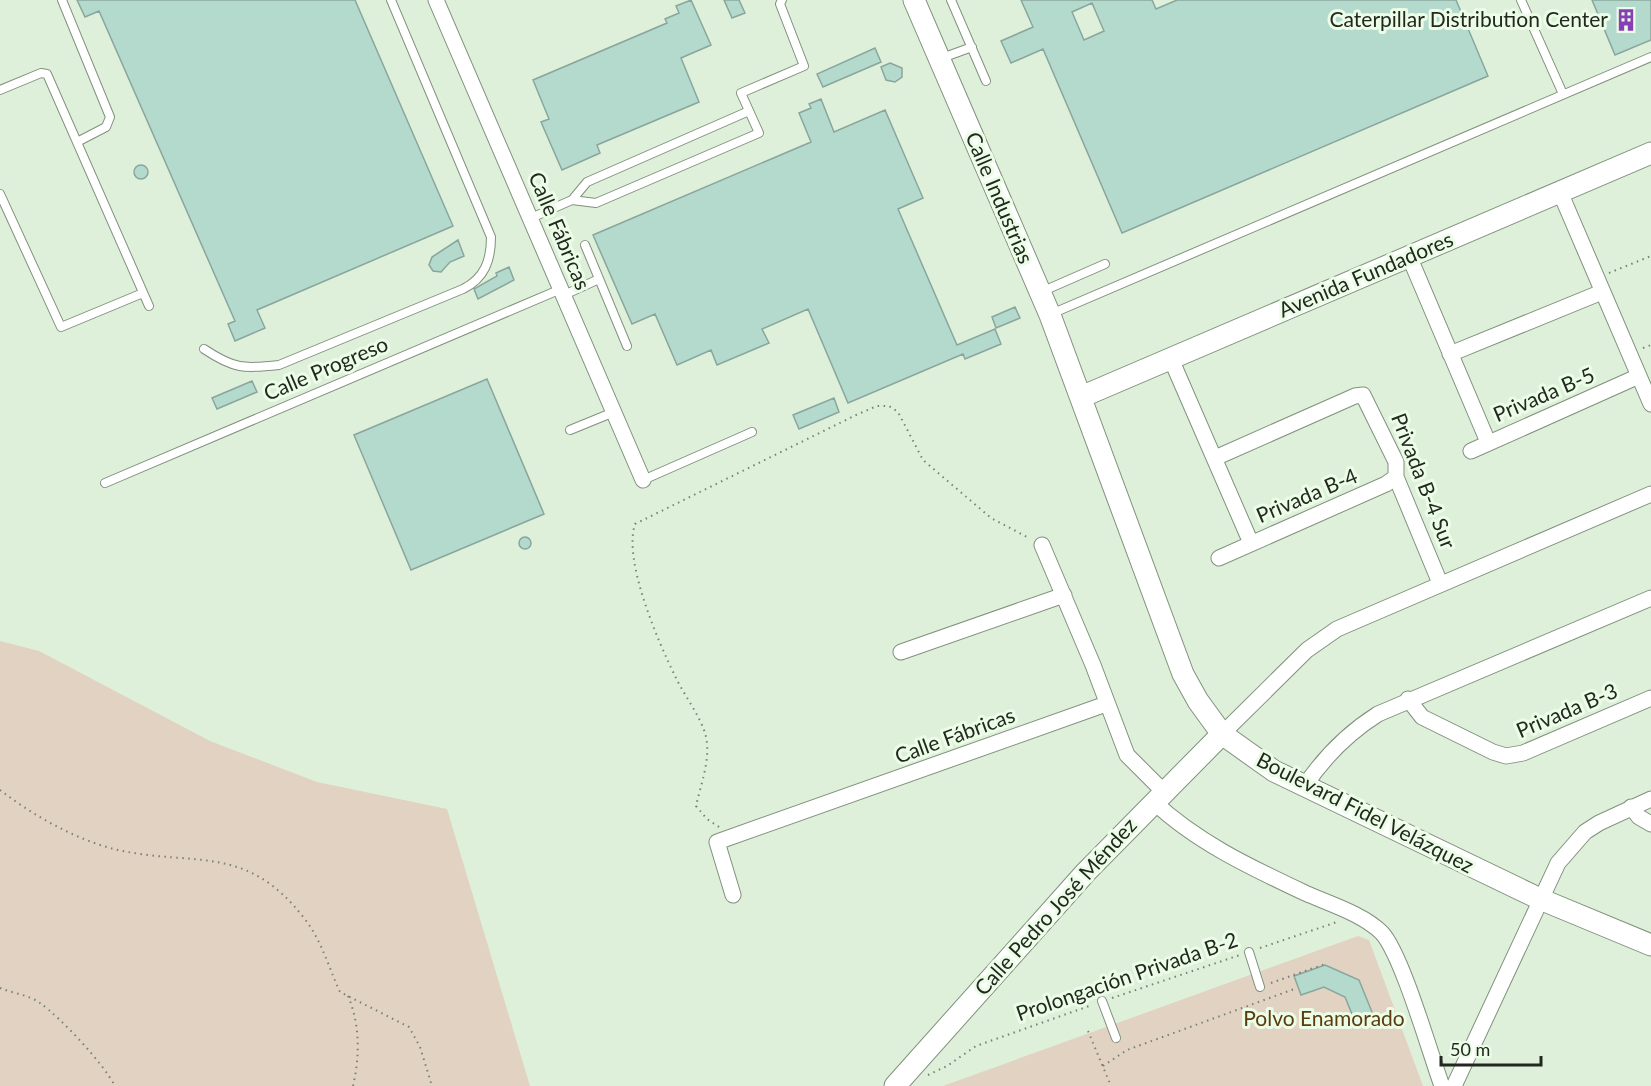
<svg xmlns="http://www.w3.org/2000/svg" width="1651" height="1086" font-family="Lato,sans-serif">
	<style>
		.green { fill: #e1d2c1 }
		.building { fill: #b4d9cd; stroke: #89a69d; stroke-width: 1.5; fill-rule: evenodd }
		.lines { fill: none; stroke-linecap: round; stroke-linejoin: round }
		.lane-casing { stroke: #81917d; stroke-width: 10 }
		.street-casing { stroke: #81917d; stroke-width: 17 }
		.secondary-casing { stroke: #81917d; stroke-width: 23 }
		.path { stroke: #778274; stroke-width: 2; stroke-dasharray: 1.5 4.5; stroke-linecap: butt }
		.lane { stroke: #fff; stroke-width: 8 }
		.street { stroke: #fff; stroke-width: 15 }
		.secondary { stroke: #fff; stroke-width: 21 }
		.labels { text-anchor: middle; stroke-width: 6; stroke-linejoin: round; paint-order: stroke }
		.poi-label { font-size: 21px; fill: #222820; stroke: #ecfde7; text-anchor: end }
		.street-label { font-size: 21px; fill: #222820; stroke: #ecfde7 }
		.park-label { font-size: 21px; fill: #5b3c0f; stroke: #ecfde7 }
	</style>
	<rect width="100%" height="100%" fill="#def0da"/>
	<path class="green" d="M0,641L39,651L210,741L317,782L447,809L530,1086H0Z
		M1358,936L1369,940L1423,1086H943Z"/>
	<path class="building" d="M77,0H355L453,226L257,310L265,328L235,341L228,324L235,321L99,11L85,17Z
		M691,0L711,45L681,58L699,102L597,145L600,153L562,170L541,122L549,119L533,80L667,23L665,19L679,13L676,6Z
		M724,0H739L745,13L732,18Z
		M1021,0H1152L1156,9L1177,0H1456L1488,76L1122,233L1043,49L1011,63L1001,41L1033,27ZM1092,3L1104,31L1084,40L1072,12Z
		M1592,0H1651V40L1615,55Z
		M875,48L881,62L823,87L817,74Z
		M890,63L902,68V77L895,82L886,80L881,67Z
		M821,99L834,132L885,110L923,198L898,209L957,345L995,329L1001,344L965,359L963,354L848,403L808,309L762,329L769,343L717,365L711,350L677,365L655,314L632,324L593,235L811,142L799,113L811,108L809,104Z
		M134 172a7 7 0 1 1 14 0a7 7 0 1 1-14 0Z
		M458,240L464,256L450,262L441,272L433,271L429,265L432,257Z
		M509,267L514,280L478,299L474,289L497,276L496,273Z
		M1015,307L1020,318L996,328L992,317Z
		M487,379L544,514L411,570L354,435Z
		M252,381L257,392L217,409L212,398Z
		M834,398L839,412L799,429L793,415Z
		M519 543a6 6 0 1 1 12 0a6 6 0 1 1-12 0Z
		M1325,965L1359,980L1372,1012L1354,1019L1345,997L1324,987L1301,995L1294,976Z"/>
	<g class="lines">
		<g class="lane-casing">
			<path id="lane" d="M62,0L110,117L106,127L77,142
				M951,0L986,81
				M1521,0L1563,94
				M942,58L972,47
				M0,90L41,73L47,74L149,306
				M0,194L61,327L143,293
				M572,200L587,182L749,111
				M531,218L572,200L596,203L759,133L741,93L804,66L780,4L782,0
				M585,245L627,346
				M1041,292L1105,264
				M564,295L599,279
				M1051,314L1651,57
				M204,349C234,369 244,369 279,365L463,289C485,278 491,260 491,237L391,0
				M570,430L614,412
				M643,480L752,432
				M105,483L561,289
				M1249,952L1260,987
				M1102,1001L1116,1038"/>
		</g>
		<g class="street-casing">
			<path id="street" d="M436,0L643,480
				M1560,192L1651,404
				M1409,256L1488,442
				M1450,354L1602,292
				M1171,359L1251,543
				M1471,451L1639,376
				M1215,458L1355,396L1363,395L1396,462V477L1440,583
				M1042,545L1093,665L1127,755L1164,792
				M1219,558L1386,484L1396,477
				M901,652L1064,595
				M1408,699L1422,717L1493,752L1506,756L1523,753L1651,698
				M1222,734L1307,650L1337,629L1651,494
				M1304,787C1324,757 1348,733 1378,714L1651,598
				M1153,801C1196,842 1252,868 1305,893C1330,904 1363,914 1382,933C1402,955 1430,1053 1442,1086
				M1631,807L1639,817L1651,824
				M733,895L717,842L1106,704
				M1454,1086L1558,863L1585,832L1599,823L1651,799"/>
		</g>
		<g class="secondary-casing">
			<path id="secondary" d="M914,0L1050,315L1183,674L1198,701L1222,734L1274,771L1540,899L1651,945
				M1081,397L1651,153
				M895,1086L1086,872L1222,734"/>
		</g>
		<path class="path" d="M1609,273L1651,256
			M1643,348L1651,345
			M0,790C34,816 76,840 118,850C195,867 246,843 304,918C322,941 328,966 340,992L409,1027L420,1047L432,1086
			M719,827L707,819L696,806C701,783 712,757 705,733C699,714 684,695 675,676C658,641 623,561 635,524L856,415L877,406H889L898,412L923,460L991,518L1029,538
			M1260,948L1337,922
			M1271,983L1325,964
			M0,988C12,993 29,995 40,1003C61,1018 103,1063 115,1086
			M348,996C360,1024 360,1056 353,1086
			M1112,998L1240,955
			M1088,1031L1111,1086
			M1103,1066L1127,1050L1297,988
			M928,1075L947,1066L976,1046L1092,1005"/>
		<use href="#lane" class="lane"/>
		<use href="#street" class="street"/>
		<use href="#secondary" class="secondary"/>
	</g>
	<defs>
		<g id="building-bare" transform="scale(1.8)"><path d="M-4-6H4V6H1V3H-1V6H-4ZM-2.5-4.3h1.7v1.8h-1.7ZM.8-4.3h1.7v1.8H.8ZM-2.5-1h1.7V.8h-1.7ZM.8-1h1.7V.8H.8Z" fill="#8740b3" stroke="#ecfde7" stroke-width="2.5" paint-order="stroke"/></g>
	</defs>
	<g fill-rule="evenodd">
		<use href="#building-bare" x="1626" y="20"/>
	</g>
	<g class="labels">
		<g class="poi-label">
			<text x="1608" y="27">Caterpillar Distribution Center</text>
		</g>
		<g class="street-label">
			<text transform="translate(999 198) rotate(67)" y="7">Calle Industrias</text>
			<text transform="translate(559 231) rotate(67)" y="7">Calle Fábricas</text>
			<text transform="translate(1366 275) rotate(-23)" y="7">Avenida Fundadores</text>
			<text transform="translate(326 369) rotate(-23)" y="7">Calle Progreso</text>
			<text transform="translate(1544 395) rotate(-23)" y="7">Privada B-5</text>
			<text transform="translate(1423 481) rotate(69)" y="7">Privada B-4 Sur</text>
			<text transform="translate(1307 496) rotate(-23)" y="7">Privada B-4</text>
			<text transform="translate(1567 711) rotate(-23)" y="7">Privada B-3</text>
			<text transform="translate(955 736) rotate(-20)" y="7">Calle Fábricas</text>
			<text transform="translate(1365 813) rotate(27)" y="7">Boulevard Fidel Velázquez</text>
			<text transform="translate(1056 907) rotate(-48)" y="7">Calle Pedro José Méndez</text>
			<text transform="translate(1127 977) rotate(-19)" y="7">Prolongación Privada B-2</text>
		</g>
		<g class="park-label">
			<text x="1324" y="1026">Polvo Enamorado</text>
		</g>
	</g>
	<path d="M1441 1056v9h100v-9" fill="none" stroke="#222820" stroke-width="3"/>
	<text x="1450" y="1056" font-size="18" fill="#222820" stroke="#ecfde7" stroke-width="4.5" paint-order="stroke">50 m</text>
</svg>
